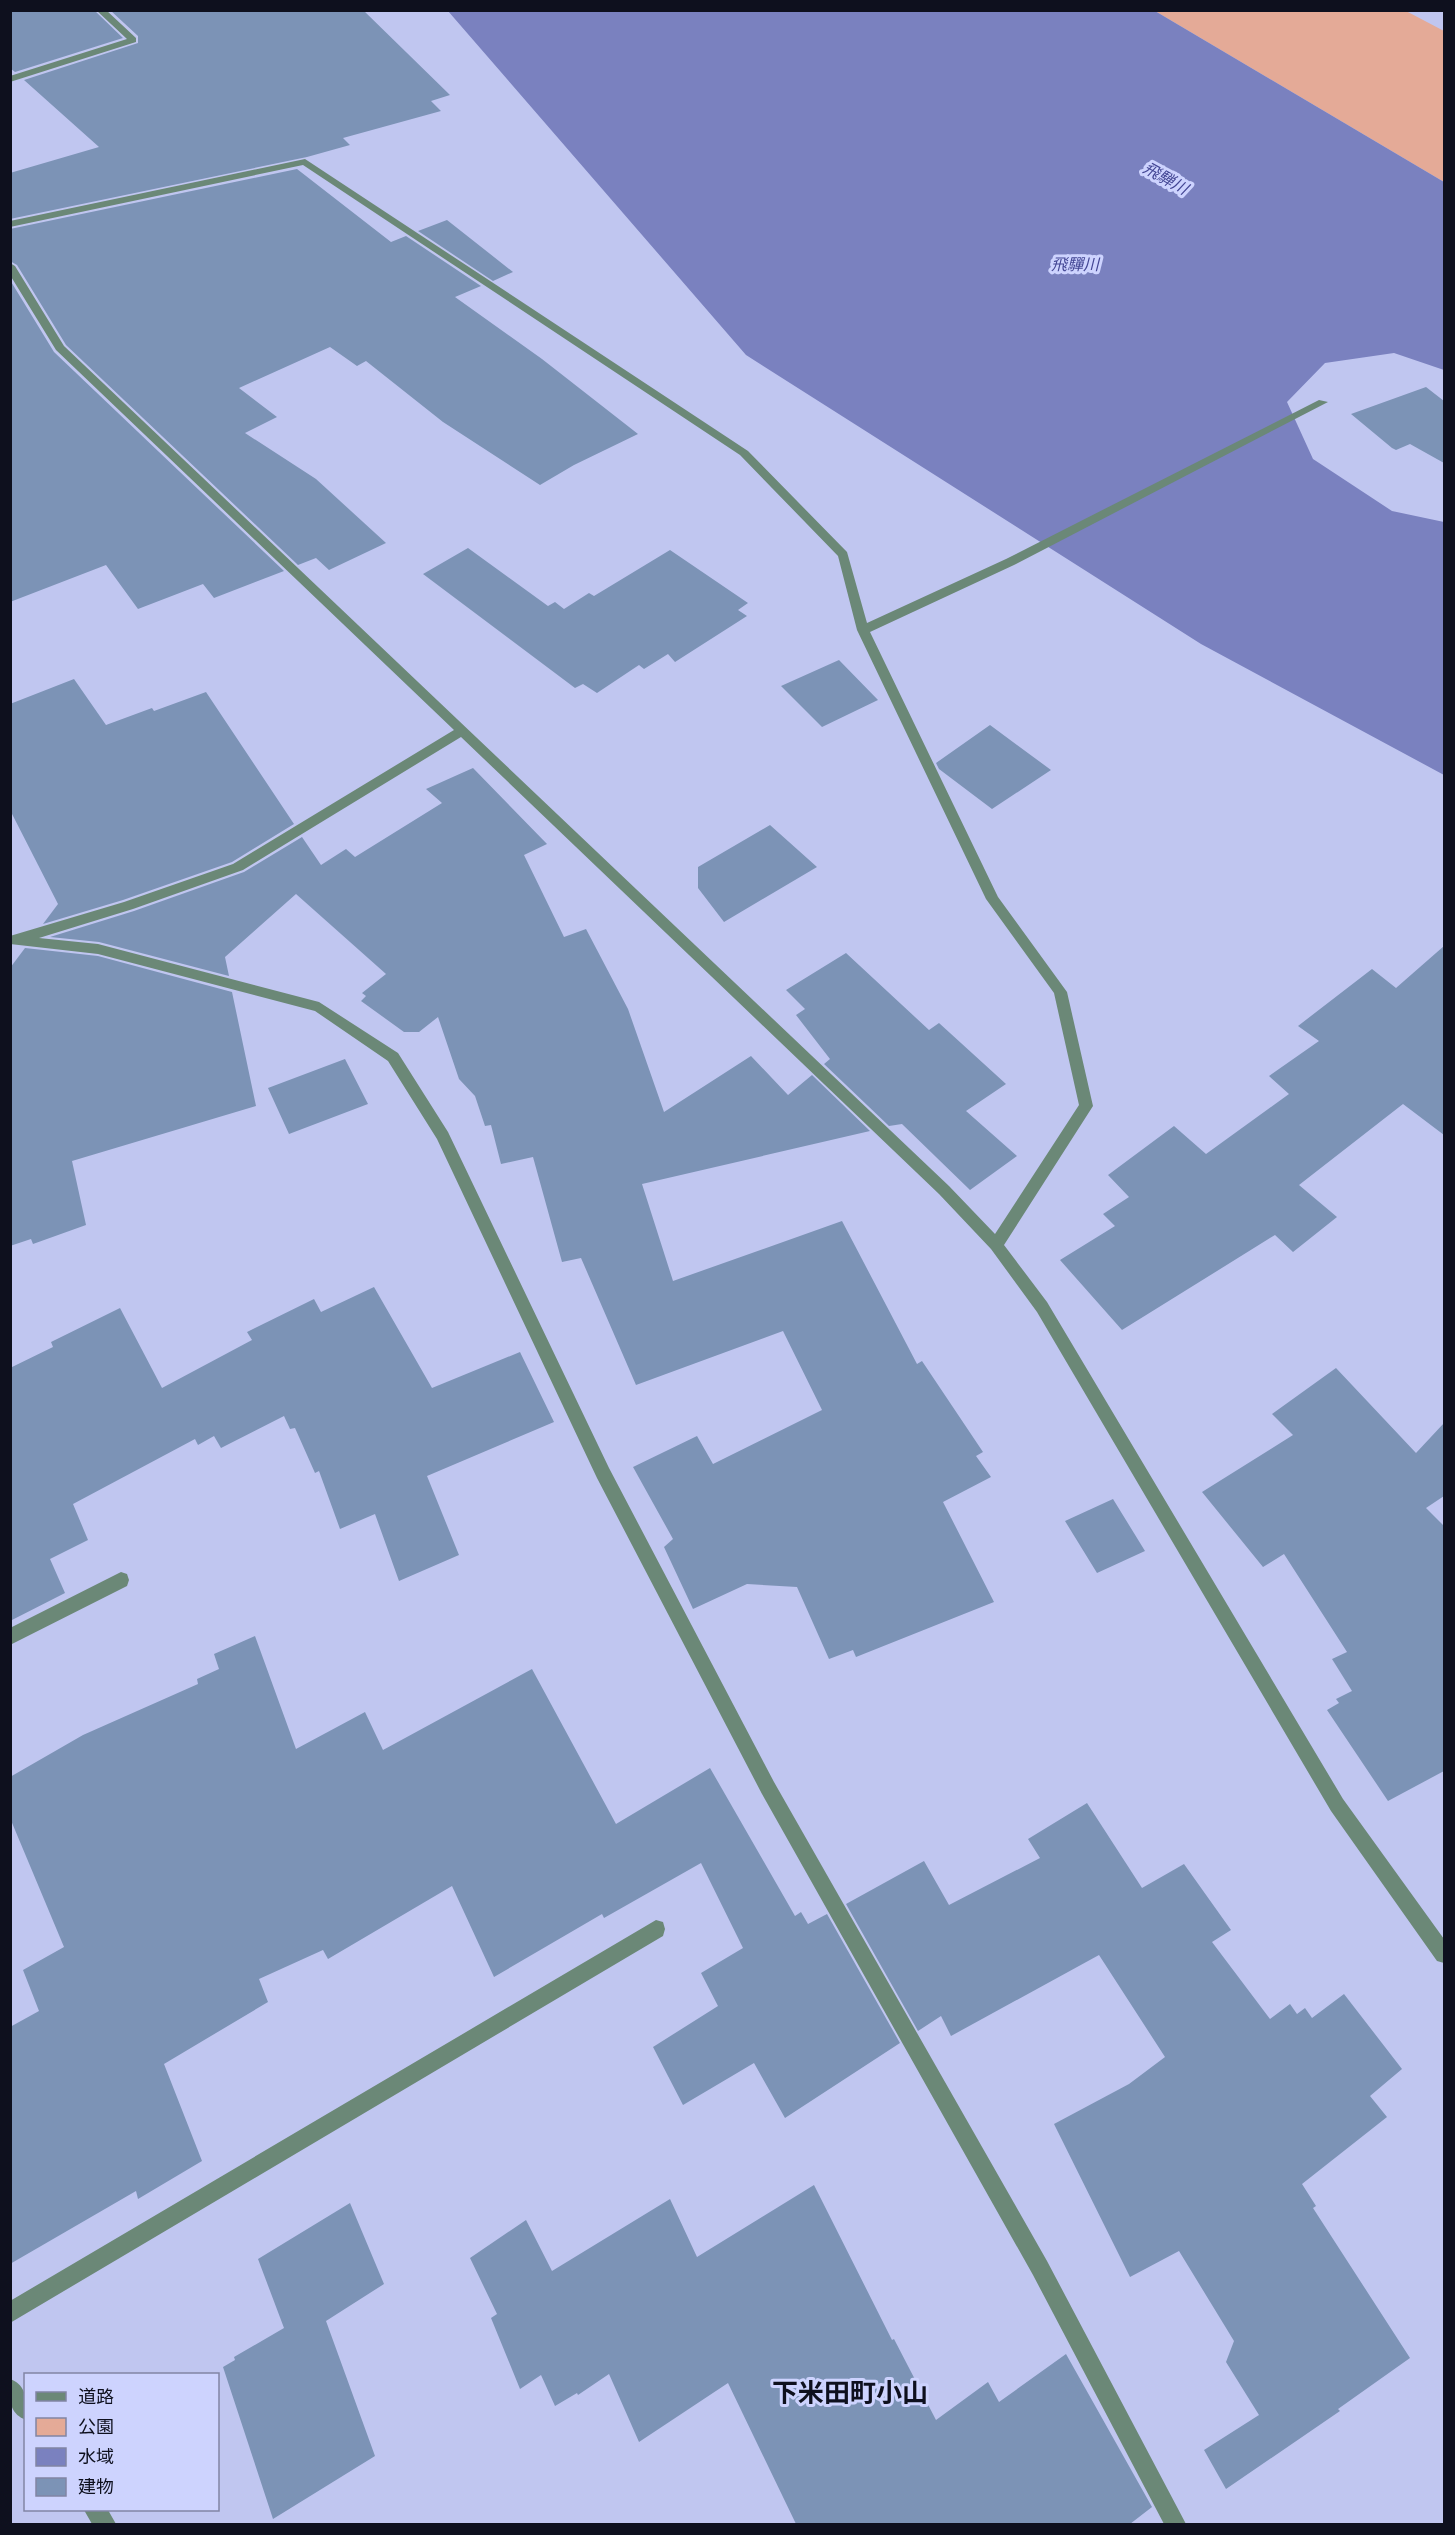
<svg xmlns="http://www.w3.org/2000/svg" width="1455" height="2535" font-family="Literata,'Noto Sans JP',serif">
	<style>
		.green { fill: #e4aa97 }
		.water { fill: #7a81bf }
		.building { fill: #7c93b6 }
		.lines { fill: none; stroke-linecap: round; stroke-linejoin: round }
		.minor { fill: #6b8877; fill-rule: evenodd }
		.labels { text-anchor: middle; stroke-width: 6; stroke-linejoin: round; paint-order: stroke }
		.far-water-label { font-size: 16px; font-style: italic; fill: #434694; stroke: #cdd3fe }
		.near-quarter-label { font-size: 26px; font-weight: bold; fill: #0e101e; stroke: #cdd3fe }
	</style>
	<rect width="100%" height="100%" fill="#c0c6f0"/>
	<path class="green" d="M1155,11H1406L1444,31V182Z"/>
	<path class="water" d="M448,11H1155L1444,182V370L1394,353L1325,363L1287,402L1313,459L1392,511L1444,522V775L1201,644L746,355Z"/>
	<path class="building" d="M10,10H94L123,38L15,72L10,68Z
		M110,10H363L450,95L431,101L441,111L343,138L350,145L307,157L10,219V173L99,147L24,80L138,43V36Z
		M297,169L391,242L406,236L481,286L455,297L542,359L638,434L574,465L540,485L443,422L366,361L357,366L330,347L239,388L277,417L245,433L316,479L386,543L329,570L316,558L298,565L66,345L17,265L10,261V229Z
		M447,220L513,272L493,281L418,231Z
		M10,280L54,352L284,571L214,598L203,584L138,609L106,565L10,602Z
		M1426,387L1444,401V463L1410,444L1396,450L1392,448L1351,414Z
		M468,548L548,606L555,602L564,609L589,593L594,596L670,550L748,603L738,610L747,616L675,662L668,654L644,669L639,665L597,693L583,684L575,688L423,574Z
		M839,660L878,700L822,727L781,686Z
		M74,679L106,725L152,708L154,711L206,692L294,824L232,862L123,900L43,924L58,904L10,810V704Z
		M990,725L1051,770L992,809L939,769L936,763Z
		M473,768L547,844L524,855L564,937L586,929L628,1009L664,1112L751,1056L788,1095L812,1075L870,1131L642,1184L673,1281L842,1221L917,1364L922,1361L983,1452L976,1456L991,1477L943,1502L994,1602L856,1657L853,1650L829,1659L797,1587L747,1584L693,1609L664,1547L673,1539L633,1467L697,1436L713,1464L822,1410L783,1331L636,1385L581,1258L562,1262L533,1157L501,1164L491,1125L485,1126L475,1096L459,1079L438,1017L419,1032H404L361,1001L366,996L362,993L386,974L296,894L225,957L229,976L99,942L50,937L134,911L244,872L302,837L321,865L346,849L355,857L442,803L426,789Z
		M770,825L817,867L724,922L698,888V867Z
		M1444,946V1135L1403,1104L1299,1185L1337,1217L1293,1252L1275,1235L1122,1330L1060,1260L1115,1226L1103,1214L1129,1197L1108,1175L1174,1126L1206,1154L1289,1094L1269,1076L1319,1041L1298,1026L1372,969L1396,988Z
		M25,948L98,956L232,992L256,1106L72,1161L86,1225L33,1244L31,1239L10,1246V968Z
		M846,953L929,1030L939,1023L1006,1084L966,1111L1017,1156L970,1190L902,1124L889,1126L824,1064L830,1059L796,1015L805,1009L786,990Z
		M345,1059L368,1104L289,1134L268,1088Z
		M374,1287L432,1388L520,1352L554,1422L427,1476L459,1555L399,1581L375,1514L340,1529L319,1471L315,1473L295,1428L290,1429L284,1416L221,1448L214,1436L198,1445L195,1439L73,1504L88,1540L50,1559L65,1593L10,1621V1368L53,1347L51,1342L120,1308L162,1388L252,1340L247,1332L314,1299L321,1312Z
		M1336,1368L1416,1453L1444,1423V1496L1426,1508L1444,1526V1771L1388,1801L1327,1710L1339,1703L1336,1699L1352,1691L1332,1659L1347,1652L1284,1554L1263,1567L1202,1492L1293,1435L1272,1414Z
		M1113,1499L1145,1551L1097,1573L1065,1521Z
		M255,1636L296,1749L365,1712L383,1750L532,1669L616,1824L710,1768L795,1916L801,1912L808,1924L827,1914L900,2043L785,2118L754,2063L683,2105L653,2047L718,2006L701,1973L743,1948L701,1863L604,1918L602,1914L494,1977L452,1886L328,1959L323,1950L259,1979L268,2002L164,2064L202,2161L138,2199L136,2191L10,2264V2027L39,2011L23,1970L64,1947L10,1818V1777L83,1735L198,1684L197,1679L219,1669L214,1654Z
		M1087,1803L1142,1888L1184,1864L1231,1930L1212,1942L1270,2019L1290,2004L1297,2014L1305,2008L1312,2018L1344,1994L1402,2069L1370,2096L1387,2117L1302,2184L1316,2206L1313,2208L1410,2358L1338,2409L1340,2411L1226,2489L1204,2450L1259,2415L1226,2362L1234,2341L1179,2251L1130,2277L1054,2124L1129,2084L1165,2057L1099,1955L951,2036L941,2016L918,2031L846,1904L924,1861L949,1905L1040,1858L1028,1839Z
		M814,2185L892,2340L894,2339L936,2420L988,2382L999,2402L1066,2354L1152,2507L1130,2524H796L728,2383L639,2442L609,2374L578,2395L577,2393L555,2406L541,2375L520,2389L491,2318L497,2314L470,2258L526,2220L552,2271L670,2199L697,2257Z
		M350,2203L384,2284L326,2321L375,2456L273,2519L223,2367L235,2360L234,2357L284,2328L258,2259Z"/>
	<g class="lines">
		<path class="minor" d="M96,10H106L136,38V42L10,82V76L127,39Z
			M305,159L748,451L847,552L867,623L1006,559L1319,400L1328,402L1014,565L870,632L998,897L1067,992L1093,1106L1004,1245L1047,1302L1343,1799L1444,1939V1963L1437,1961L1331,1811L1037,1312L991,1249L939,1194L461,737L243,870L133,909L39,938L98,944L319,1002L398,1053L448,1132L609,1468L774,1782L1047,2261L1186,2524H1164L1033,2275L762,1794L597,1478L437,1139L388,1061L315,1011L98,954L10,944V936L124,902L233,864L454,730L56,350L10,275V263L15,266L64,346L949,1186L995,1234L1079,1105L1054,993L986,899L857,630L838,556L740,455L303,165L10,227V221Z
			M121,1572L127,1574L129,1580L127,1586L10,1645V1628Z
			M656,1920L663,1922L665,1929L663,1936L10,2323V2301Z
			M10,2379C29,2386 26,2403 26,2420C7,2413 10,2396 10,2379Z
			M84,2510H108L116,2524H92Z"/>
	</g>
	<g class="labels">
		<g class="far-water-label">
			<text transform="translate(1166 178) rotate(29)" y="6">飛騨川</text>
			<text x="1075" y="270">飛驒川</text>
		</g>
		<g class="near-quarter-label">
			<text x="850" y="2402">下米田町小山</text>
		</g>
	</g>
	<rect width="1455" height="2535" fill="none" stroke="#0e101e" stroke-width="24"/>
	<rect x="24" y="2373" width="195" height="138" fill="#cdd3fe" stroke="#8185a4" stroke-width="1.5"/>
	<rect x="36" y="2392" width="30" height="9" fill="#6b8877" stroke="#8185a4" stroke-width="1.5"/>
	<text x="78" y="2403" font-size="18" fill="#0e101e">道路</text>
	<rect x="36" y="2418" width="30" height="18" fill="#e4aa97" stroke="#8185a4" stroke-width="1.5"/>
	<text x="78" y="2433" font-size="18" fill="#0e101e">公園</text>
	<rect x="36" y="2448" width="30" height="18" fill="#7a81bf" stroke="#8185a4" stroke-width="1.5"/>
	<text x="78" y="2463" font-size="18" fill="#0e101e">水域</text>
	<rect x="36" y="2478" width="30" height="18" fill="#7c93b6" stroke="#8185a4" stroke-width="1.5"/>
	<text x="78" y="2493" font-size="18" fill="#0e101e">建物</text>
</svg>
